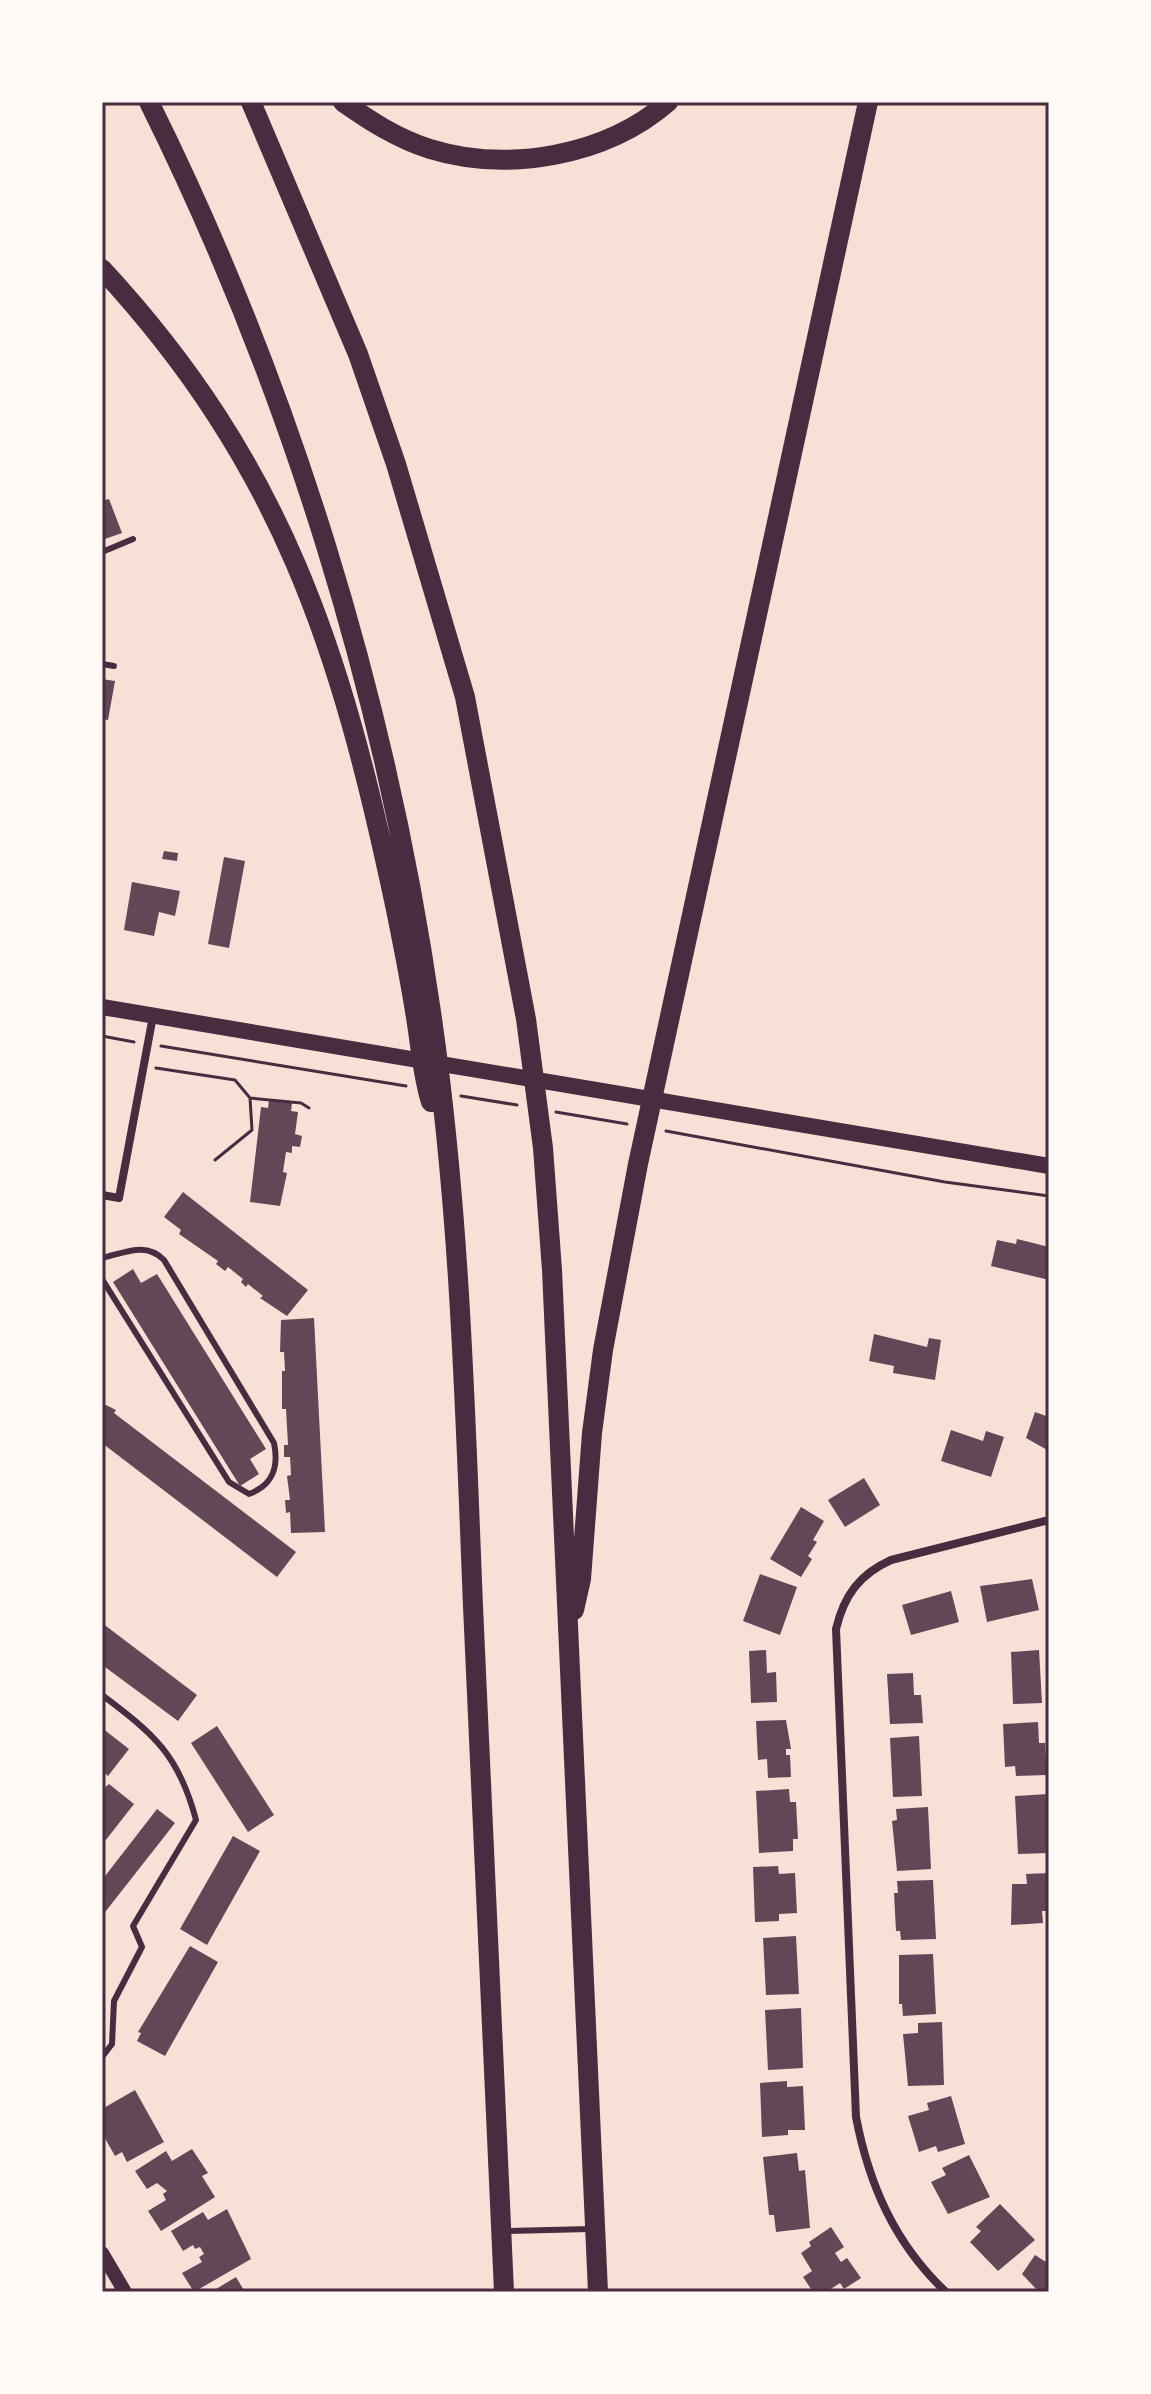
<svg xmlns="http://www.w3.org/2000/svg" width="1151" height="2394" font-family="'Asap Condensed',sans-serif">
	<style>
		.building { fill: #644757 }
		.lines { fill: none; stroke-linecap: round; stroke-linejoin: round }
		.path { stroke: #4a2c40; stroke-width: 3 }
		.service { stroke: #4a2c40; stroke-width: 6 }
		.minor { stroke: #4a2c40; stroke-width: 8 }
		.tertiary { stroke: #4a2c40; stroke-width: 14 }
		.secondary { stroke: #4a2c40; stroke-width: 16 }
		.motorway { stroke: #4a2c40; stroke-width: 20 }
		.neatline { fill: none; stroke: #4a2c40; stroke-width: 3 }
	</style>
	<rect width="100%" height="100%" fill="#f7e1d7"/>
	<path class="building" d="M109,499L122,533L102,540V501Z
		M102,679L115,681L108,720L102,719Z
		M164,851L178,853L177,861L162,859Z
		M224,857L245,861L229,948L208,944Z
		M132,882L180,891L175,916L159,912L154,936L124,930Z
		M269,1100L292,1103L291,1111L298,1112L295,1134L302,1136L300,1147L292,1146V1153L286,1152L283,1172L287,1173L280,1206L250,1202L261,1107L268,1108Z
		M183,1192L308,1290L287,1316L260,1298L263,1296L248,1284L246,1287L241,1282L243,1279L228,1267L225,1271L216,1264L218,1261L179,1234L181,1230L164,1217Z
		M1017,1239L1049,1247V1280L991,1266L997,1240L1016,1244Z
		M133,1269L141,1283L157,1274L266,1449L250,1459L259,1474L240,1486L113,1282Z
		M314,1318L325,1532L291,1533L290,1512L286,1513L285,1500H290L287,1476L291,1475L290,1457H284V1445H288L286,1409H282V1371H285L284,1352H280L281,1320Z
		M874,1334L927,1347L929,1338L941,1340L935,1380L893,1373L894,1366L869,1361Z
		M102,1403L116,1410L114,1413L296,1552L277,1577L102,1443Z
		M1035,1412L1049,1417V1451L1026,1438Z
		M951,1430L983,1441L986,1431L1004,1437L991,1477L941,1461Z
		M864,1478L880,1505L845,1527L828,1500Z
		M801,1507L824,1521L813,1540L817,1542L808,1556L812,1559L801,1577L770,1559Z
		M760,1574L797,1587L780,1635L743,1621Z
		M1032,1579L1039,1610L987,1622L980,1586Z
		M951,1591L959,1622L911,1635L902,1605Z
		M102,1623L197,1695L178,1721L105,1667Z
		M766,1650L767,1673L776,1672L777,1702L751,1703L749,1651Z
		M1039,1650L1042,1703L1013,1704L1011,1652Z
		M913,1673L914,1695H921L923,1723L890,1724L887,1674Z
		M786,1720L791,1749H786V1755H790L791,1777L768,1778L767,1759L758,1760L756,1721Z
		M1038,1722L1039,1743H1045L1047,1775L1016,1776L1015,1766L1005,1767L1003,1724Z
		M217,1726L274,1815L248,1832L191,1743Z
		M102,1728L129,1749L108,1776L102,1771Z
		M919,1736L922,1796L893,1797L890,1738Z
		M109,1784L134,1804L102,1845V1790Z
		M789,1789L790,1802H796L798,1839H793V1851L759,1853L756,1791Z
		M1048,1794L1049,1853L1018,1854L1015,1796Z
		M928,1807L931,1869L897,1871L892,1821L897,1820L896,1809Z
		M157,1809L175,1823L102,1916V1880Z
		M233,1836L260,1851L207,1945L180,1929Z
		M778,1866L779,1874L795,1873L797,1913L779,1914V1921L755,1922L753,1867Z
		M1049,1873V1911H1042L1043,1923L1011,1925L1012,1884H1027L1026,1874Z
		M933,1880L936,1939L901,1940L900,1931H896L894,1893H898L897,1881Z
		M796,1936L799,1994L766,1995L763,1938Z
		M190,1946L218,1962L165,2056L137,2041L141,2033L138,2032Z
		M933,1954L936,2014L903,2016L902,2004H899V1955Z
		M801,2008L803,2068L768,2070L765,2010Z
		M942,2022L944,2085L908,2086L903,2034L918,2033V2023Z
		M787,2081V2087L803,2086L805,2130H788V2135L762,2137L760,2083Z
		M135,2090L164,2142L127,2162L122,2152L115,2156L102,2133V2109Z
		M951,2096L965,2144L938,2152L936,2146L919,2152L908,2116L929,2110L927,2103Z
		M192,2149L208,2173L202,2176L215,2197L161,2231L148,2211L166,2200L163,2194L167,2191L157,2183L147,2189L135,2171L166,2151L172,2161Z
		M797,2153L799,2171L805,2170L810,2228L776,2232L774,2215H769L763,2157Z
		M969,2155L990,2197L948,2214L931,2182L946,2175L942,2168Z
		M1000,2204L1035,2240L998,2271L970,2242L981,2231L976,2227Z
		M227,2209L251,2259L194,2292L182,2273L202,2262L199,2257L204,2254L200,2247L195,2249L193,2245L183,2251L171,2231L203,2212L208,2220Z
		M831,2227L844,2247L835,2253L841,2262L847,2258L861,2278L844,2289L840,2283L826,2292H813L803,2277L812,2271L801,2253L811,2246L809,2242Z
		M1035,2255L1046,2262L1049,2257V2291L1039,2292L1022,2274Z
		M236,2277L245,2292H211Z"/>
	<g class="lines">
		<path class="path" d="M102,1036L134,1042
			M161,1046L406,1086
			M156,1068L235,1080L250,1098L252,1130L215,1160
			M461,1096L517,1105
			M250,1098L301,1103L309,1108
			M556,1112L627,1124
			M666,1131L945,1182L1049,1196"/>
		<path class="service" d="M102,552L133,539
			M102,664L114,666
			M102,1258C124,1253 146,1241 164,1260L274,1443C279,1467 273,1485 249,1494L229,1482L102,1279
			M102,1695C154,1734 179,1755 196,1820L133,1926L142,1947L114,2001L112,2044L102,2057
			M505,2231L590,2229"/>
		<path class="minor" d="M102,1195L119,1198L153,1016
			M946,2292C895,2244 869,2185 856,2117L836,1629C844,1595 860,1574 891,1560L1049,1520"/>
		<path class="tertiary" d="M102,2253L125,2292"/>
		<path class="secondary" d="M102,1007L1049,1166"/>
		<path class="motorway" d="M149,102C290,386 386,698 431,1012C460,1209 465,1408 473,1606C483,1835 494,2063 504,2292
			M251,102L358,354L396,464L465,697L526,1019L543,1148L552,1270L598,2292
			M343,102C370,121 398,139 430,149C508,173 606,156 668,102
			M102,269C283,465 341,650 395,905C403,944 411,984 417,1024C421,1050 423,1077 431,1102
			M574,1610L581,1579L592,1433L603,1350L638,1164L868,102"/>
	</g>
	<rect width="1151" height="2394" fill="none" stroke="#fffaf5" stroke-width="208"/>
	<rect x="104" y="104" width="943" height="2186" class="neatline"/>
</svg>
